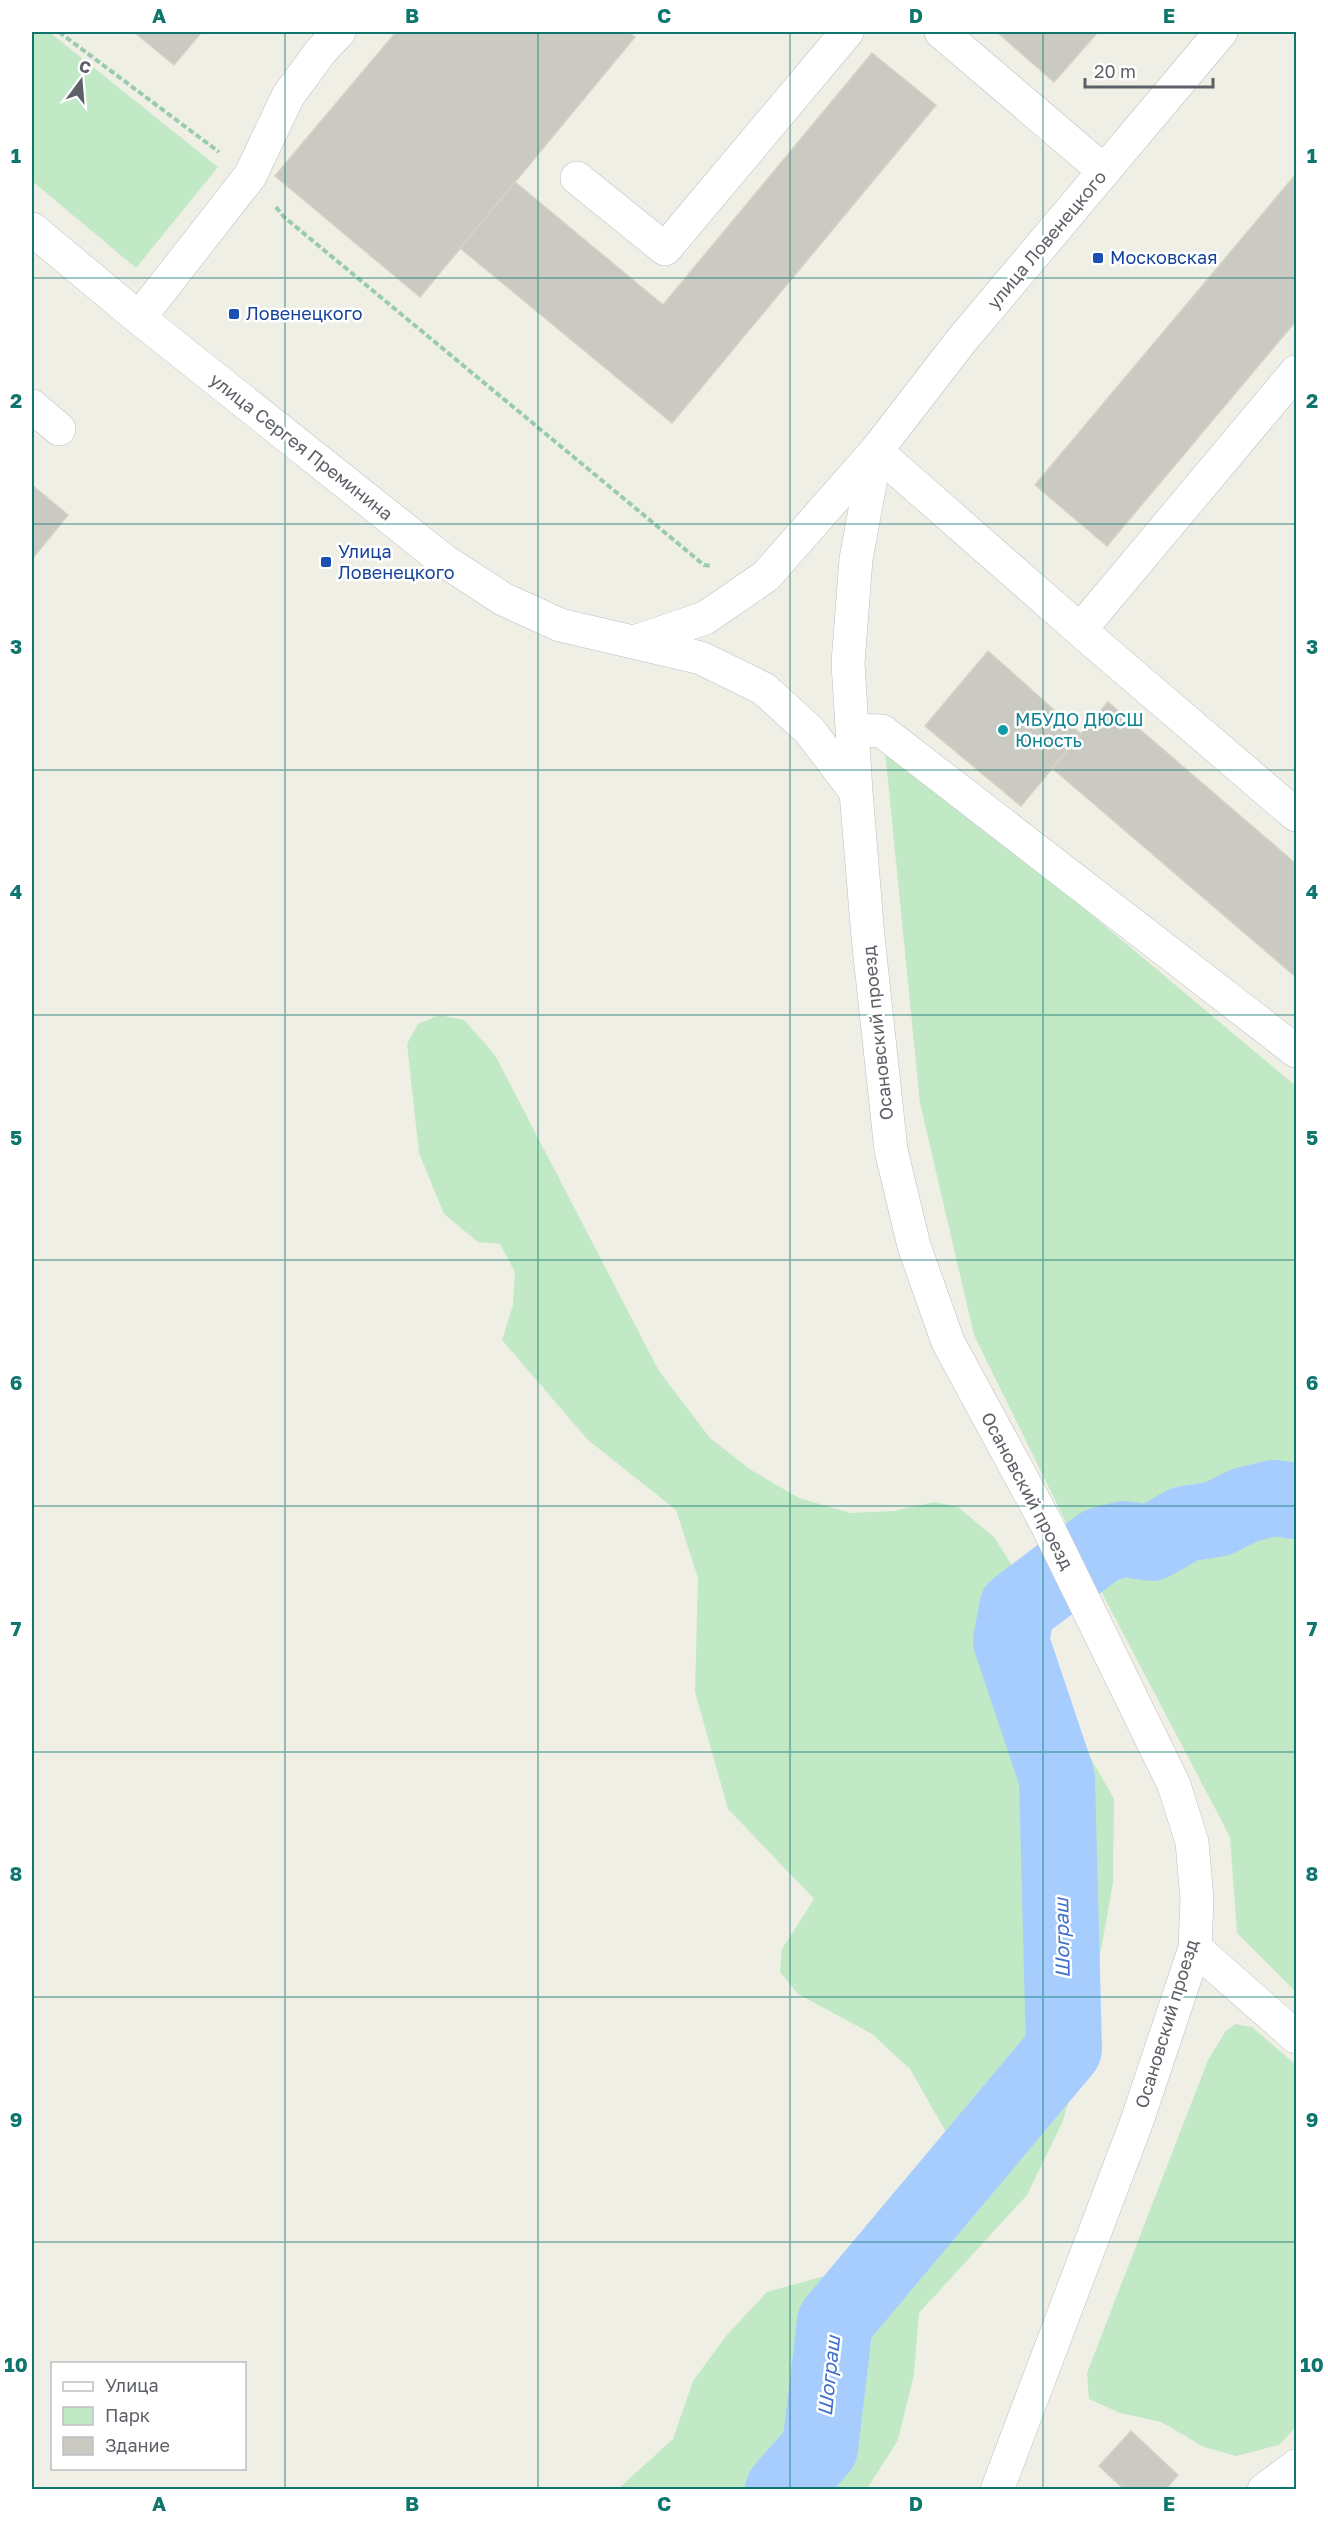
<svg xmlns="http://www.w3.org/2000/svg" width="1328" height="2521" font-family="'Golos Text',sans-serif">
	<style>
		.green { fill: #c1e9c6 }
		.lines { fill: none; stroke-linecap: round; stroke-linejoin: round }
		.river { stroke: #a7cdff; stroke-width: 76 }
		.building { fill: #cbcac2; stroke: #d5d2c3; stroke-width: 1.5 }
		.minor-casing { stroke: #bdbec5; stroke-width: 34 }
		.path { stroke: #99cbae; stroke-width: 4; stroke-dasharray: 6 3; stroke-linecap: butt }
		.minor { stroke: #fff; stroke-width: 33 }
		.grid { fill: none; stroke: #0f766e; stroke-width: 1.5; stroke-opacity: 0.55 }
		.transit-dot { fill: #1a4fb4; stroke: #fff; stroke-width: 2 }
		.culture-dot { fill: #0f9aa8; stroke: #fff; stroke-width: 2 }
		.labels { text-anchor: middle; stroke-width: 5; stroke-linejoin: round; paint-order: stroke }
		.street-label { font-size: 18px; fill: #5d6067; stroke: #fff }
		.transit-label { font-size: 18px; fill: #164399; stroke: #fff; text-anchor: start }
		.culture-label { font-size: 18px; fill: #0d838f; stroke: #fff; text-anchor: start }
		.water-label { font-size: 20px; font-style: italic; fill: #4171ca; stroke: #fff }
		.neatline { fill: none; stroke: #0f766e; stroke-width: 2 }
		.grid-label { font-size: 20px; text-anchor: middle; font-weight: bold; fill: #0f766e }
	</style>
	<rect width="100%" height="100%" fill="#f0efe5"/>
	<path class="green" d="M32,32H49L218,167L136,268L32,181Z
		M884,741L1296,1086V1992L1237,1933L1230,1837L1082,1555L974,1335L920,1103Z
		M439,1015L464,1020L495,1055L659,1371L710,1438L751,1470L799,1498L851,1513L893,1511L934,1502L958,1507L994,1537L1036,1603L1041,1656L1058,1700L1114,1799L1113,1883L1084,2043L1063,2121L1027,2195L919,2313L914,2374L898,2440L867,2489H618L673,2439L693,2381L726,2336L767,2292L860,2266L925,2187L946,2132L910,2069L872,2034L798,1994L780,1972L782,1949L814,1899L728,1809L695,1692L698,1578L676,1510L588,1440L502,1340L513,1305L515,1272L500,1244L478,1242L444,1214L419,1153L407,1044L418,1024Z
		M1235,2024L1252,2027L1296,2065V2427L1279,2445L1236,2456L1204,2447L1161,2422L1120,2413L1089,2399L1087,2373L1208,2060L1225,2032Z"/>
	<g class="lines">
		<path class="river" d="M783,2490L820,2448L835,2322L1064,2049L1057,1778L1011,1641L1017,1608L1101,1545L1124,1539L1151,1543L1185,1524L1217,1519L1245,1505L1274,1498L1296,1501"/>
	</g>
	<path class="building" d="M134,32H197L200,34L174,65Z
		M396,32H628L635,37L420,297L275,176Z
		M997,32H1098L1054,82Z
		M872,53L936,105L672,423L460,248L515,182L663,305Z
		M1296,174V321L1107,546L1035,485Z
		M32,485L68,515L33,558L32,557Z
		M988,651L1081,734L1021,806L925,726Z
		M1108,702L1296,864V977L1052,768Z
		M1131,2431L1178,2475L1165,2490H1125L1099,2466Z"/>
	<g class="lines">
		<g class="minor-casing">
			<path id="minor" d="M941,32L1104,171
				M577,178L665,249L847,32
				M32,229L139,318L443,560L503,599L560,625L701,658L764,689L809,730L856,792
				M139,318L250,176L288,96L321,51L339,32
				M32,406L59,429
				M876,451L856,559L848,663L856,792L868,937L891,1150L914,1246L948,1342L1046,1523L1174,1785L1192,1842L1197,1899L1195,1948L1137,2121L997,2490
				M876,451L1080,630L1296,815
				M1080,630L1296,372
				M634,642L705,618L766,576L876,451L961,341L1221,32
				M852,730L882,731L1296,1051
				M1195,1948L1296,2037
				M1264,2490L1296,2466"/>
		</g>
		<path class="path" d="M59,32L219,152
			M276,207L284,217L704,565L711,566"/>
		<use href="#minor" class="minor"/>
	</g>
	<path class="grid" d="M285,32V2490M538,32V2490M790,32V2490M1043,32V2490M32,278H1296M32,524H1296M32,770H1296M32,1015H1296M32,1260H1296M32,1506H1296M32,1752H1296M32,1997H1296M32,2242H1296"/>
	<g class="transit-dot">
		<rect x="1092" y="252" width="12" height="12" rx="3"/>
		<rect x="228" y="308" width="12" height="12" rx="3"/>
		<rect x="320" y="556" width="12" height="12" rx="3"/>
	</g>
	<circle class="culture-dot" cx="1003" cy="730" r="6"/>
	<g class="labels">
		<g class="street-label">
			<text transform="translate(1047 240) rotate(-50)" y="6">улица Ловенецкого</text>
			<text transform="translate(301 447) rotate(38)" y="6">улица Сергея Преминина</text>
			<text transform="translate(878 1033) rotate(-96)" y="6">Осановский проезд</text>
			<text transform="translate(1027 1491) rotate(62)" y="6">Осановский проезд</text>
			<text transform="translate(1167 2024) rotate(-73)" y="6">Осановский проезд</text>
		</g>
		<g class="transit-label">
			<text x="1110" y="264">Московская</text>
			<text x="246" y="320">Ловенецкого</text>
			<text x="338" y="558">Улица<tspan x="338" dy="21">Ловенецкого</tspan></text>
		</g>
		<g class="culture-label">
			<text x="1015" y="726">МБУДО ДЮСШ<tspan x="1015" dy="21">Юность</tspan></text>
		</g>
		<g class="water-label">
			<text transform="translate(1062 1938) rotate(-91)" y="7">Шограш</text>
			<text transform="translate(829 2376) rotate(-84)" y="7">Шограш</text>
		</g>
	</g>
	<rect width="1328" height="2521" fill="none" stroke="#ffffff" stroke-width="66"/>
	<rect x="51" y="2362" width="195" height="108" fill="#ffffff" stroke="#bebfc2" stroke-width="1.5"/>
	<rect x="63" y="2382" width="30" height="9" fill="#ffffff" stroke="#bebfc2" stroke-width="1.5"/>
	<text x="105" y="2392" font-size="18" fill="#5d6067">Улица</text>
	<rect x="63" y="2407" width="30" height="18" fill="#c1e9c6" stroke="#bebfc2" stroke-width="1.5"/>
	<text x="105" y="2422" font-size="18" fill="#5d6067">Парк</text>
	<rect x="63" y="2437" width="30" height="18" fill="#cbcac2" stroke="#bebfc2" stroke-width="1.5"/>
	<text x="105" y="2452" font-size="18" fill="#5d6067">Здание</text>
	<g transform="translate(81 81) rotate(16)" stroke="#ffffff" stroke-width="4.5" paint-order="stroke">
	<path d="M0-4.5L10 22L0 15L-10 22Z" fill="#5d6067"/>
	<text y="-9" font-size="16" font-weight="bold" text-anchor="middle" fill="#5d6067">С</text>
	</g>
	<path d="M1085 78v9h128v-9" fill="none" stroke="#5d6067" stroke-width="3"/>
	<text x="1094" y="78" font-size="18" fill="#5d6067" stroke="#ffffff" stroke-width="4.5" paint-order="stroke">20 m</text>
	<rect x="33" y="33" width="1262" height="2455" class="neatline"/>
	<g class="grid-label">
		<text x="159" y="23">A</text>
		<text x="412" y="23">B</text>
		<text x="664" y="23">C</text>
		<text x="916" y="23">D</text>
		<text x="1169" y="23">E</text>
		<text x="16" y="163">1</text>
		<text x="1312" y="163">1</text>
		<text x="16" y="408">2</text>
		<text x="1312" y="408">2</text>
		<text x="16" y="654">3</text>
		<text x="1312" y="654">3</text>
		<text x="16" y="899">4</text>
		<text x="1312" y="899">4</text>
		<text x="16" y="1145">5</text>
		<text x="1312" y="1145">5</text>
		<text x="16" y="1390">6</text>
		<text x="1312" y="1390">6</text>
		<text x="16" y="1636">7</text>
		<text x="1312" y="1636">7</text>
		<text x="16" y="1881">8</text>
		<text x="1312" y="1881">8</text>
		<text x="16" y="2127">9</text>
		<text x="1312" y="2127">9</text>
		<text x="16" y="2372">10</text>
		<text x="1312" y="2372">10</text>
		<text x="159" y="2511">A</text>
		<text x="412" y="2511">B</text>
		<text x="664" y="2511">C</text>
		<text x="916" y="2511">D</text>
		<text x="1169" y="2511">E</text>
	</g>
</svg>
